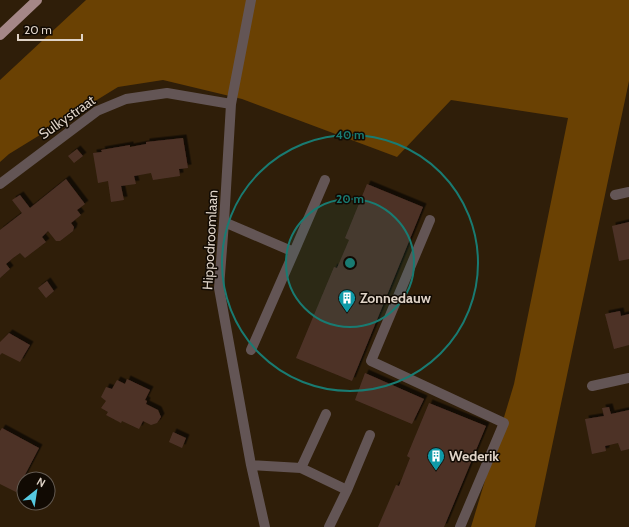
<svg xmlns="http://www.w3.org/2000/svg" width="629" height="527" font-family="Cabin,sans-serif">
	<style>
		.forest { fill: #6a4103 }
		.building { fill: #4d3228; filter: url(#shadow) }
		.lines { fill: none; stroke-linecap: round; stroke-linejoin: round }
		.minor { stroke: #635555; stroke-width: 10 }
		.major { stroke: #a58787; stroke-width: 10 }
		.ring { fill: none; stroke: #197b72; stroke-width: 2 }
		.labels { text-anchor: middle; stroke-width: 3; stroke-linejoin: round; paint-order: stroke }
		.street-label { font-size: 14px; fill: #dfd3c7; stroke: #110a03 }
		.poi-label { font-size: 14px; font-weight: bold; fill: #dfd3c7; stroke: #110a03; text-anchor: start }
		.centre { fill: #197b72; stroke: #110a03; stroke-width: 2 }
		.ring-label { font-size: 12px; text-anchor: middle; font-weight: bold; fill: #197b72; stroke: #110a03; stroke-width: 3; stroke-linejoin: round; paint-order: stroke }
	</style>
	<defs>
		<filter id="shadow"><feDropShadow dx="3.5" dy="-3.5" stdDeviation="0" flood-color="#0009"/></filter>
	</defs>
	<rect width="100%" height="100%" fill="#2f1e09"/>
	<path class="forest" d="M86,0H629V81L535,527H471L514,384L568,118L451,100L397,157L242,99L163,80L118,87L9,154L0,162V80Z"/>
	<path class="building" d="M183,138L188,168L179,169L180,176L153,180L151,173L134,176L136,184L121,186L124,200L111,202L108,181L98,183L93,153L102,152L101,150L130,145V147L146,144V142Z
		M77,149L83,156L74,163L68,156Z
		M66,179L85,204L77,210L81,215L71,223L74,227L73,231L60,241H56L48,231L42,237L46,242L25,258L20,253L13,258L6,264L10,269L0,278V230L22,213L12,200L20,195L30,208Z
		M367,184L423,207L352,381L296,358L334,267L337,268L349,240L345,238Z
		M629,222V259L619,261L612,226Z
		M47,281L54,291L46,298L38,288Z
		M620,311L621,316L629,314V345L614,349L605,314Z
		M9,333L30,345L20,362L2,353L0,355V342Z
		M365,373L424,399L412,424L355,400Z
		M127,379L150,390L145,400L147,401L146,404L158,410L161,417L157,423L151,425L143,421L139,429L122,421L121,423L106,415L108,412L101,408L106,401L101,397L106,387L112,389L117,380L125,384Z
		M429,403L486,426L444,527H378L396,485L399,486L410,458L407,456Z
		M609,407L611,414L629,410V449L621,451L618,443L605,446L606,451L592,454L585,419L604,416L602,408Z
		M2,428L39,448L16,492L0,484V431Z
		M173,432L186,438L182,448L169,442Z"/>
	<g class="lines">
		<path class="minor" d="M251,0L231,104L224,222L219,288L251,465L265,527
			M0,184L97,111L126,99L167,93L231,104
			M615,195L629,192
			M430,220L371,361L504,423L460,527
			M224,222L294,252L325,180
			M251,350L294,252
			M592,386L629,378
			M251,465L301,468L326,414
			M301,468L347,490L370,435
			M329,527L347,490"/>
		<path class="major" d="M0,35L37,0"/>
	</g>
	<circle cx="350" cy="263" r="64" fill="#197b72" fill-opacity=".12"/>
	<g class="ring">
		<circle cx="350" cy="263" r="64"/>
		<circle cx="350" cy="263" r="128"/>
	</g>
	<defs>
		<g id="building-pin" transform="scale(0.9)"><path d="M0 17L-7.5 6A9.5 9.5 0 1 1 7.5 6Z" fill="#0f9aa8" stroke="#110a03"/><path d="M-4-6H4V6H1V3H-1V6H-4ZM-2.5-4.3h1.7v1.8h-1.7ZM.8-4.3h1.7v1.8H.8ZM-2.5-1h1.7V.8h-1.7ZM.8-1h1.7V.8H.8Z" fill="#fff"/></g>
	</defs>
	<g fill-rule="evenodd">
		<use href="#building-pin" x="347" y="298"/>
		<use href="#building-pin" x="436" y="456"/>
	</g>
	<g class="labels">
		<g class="street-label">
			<text transform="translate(67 117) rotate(-35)" y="5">Sulkystraat</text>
			<text transform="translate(210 240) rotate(-87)" y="5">Hippodroomlaan</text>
		</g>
		<g class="poi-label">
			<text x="360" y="303">Zonnedauw</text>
			<text x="449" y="461">Wederik</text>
		</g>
	</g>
	<circle cx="350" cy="263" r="6" class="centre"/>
	<g class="ring-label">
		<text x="350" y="139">40 m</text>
		<text x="350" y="203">20 m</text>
	</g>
	<g transform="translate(36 491) rotate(30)"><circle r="19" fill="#110a03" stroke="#635a51"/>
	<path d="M0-3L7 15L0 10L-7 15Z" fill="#56c9e1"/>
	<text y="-6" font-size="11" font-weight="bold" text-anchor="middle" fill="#dfd3c7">N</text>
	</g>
	<path d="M18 34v6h64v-6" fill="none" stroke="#dfd3c7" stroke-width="2"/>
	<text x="24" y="34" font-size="12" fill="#dfd3c7" stroke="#110a03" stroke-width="3" paint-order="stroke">20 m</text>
</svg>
